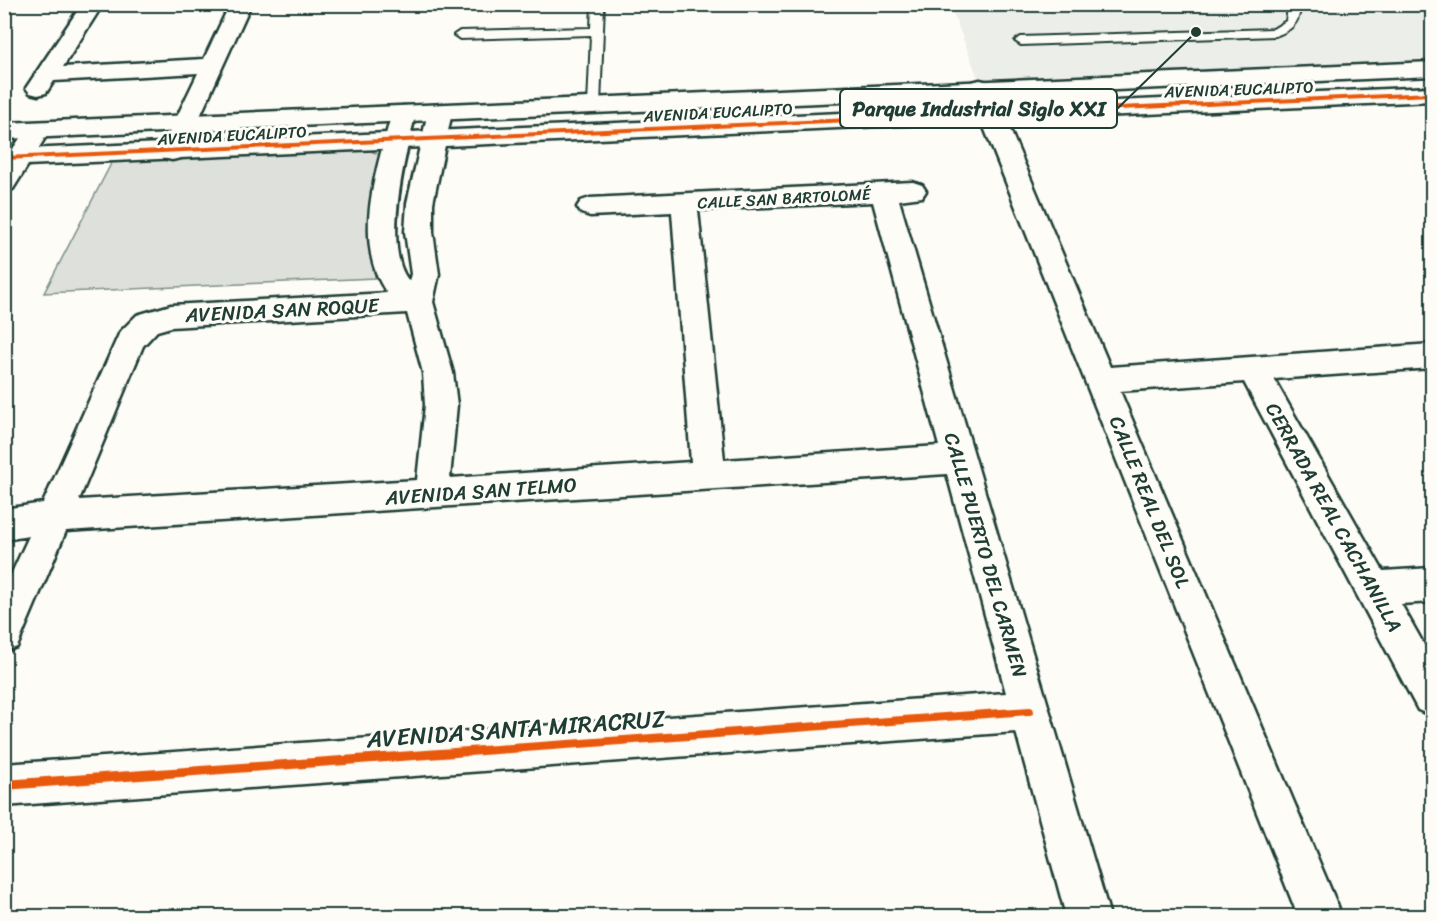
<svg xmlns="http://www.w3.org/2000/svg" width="1437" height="921" font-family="Sriracha,sans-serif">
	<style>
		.built { fill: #eceee9 }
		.green { fill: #dde0db; stroke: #7e8e88; stroke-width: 1.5 }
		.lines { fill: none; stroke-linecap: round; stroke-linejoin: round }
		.lane-casing { stroke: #1f3d34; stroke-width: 4 }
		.street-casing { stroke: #1f3d34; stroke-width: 5 }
		.secondary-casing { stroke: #1f3d34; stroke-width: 5 }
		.lane { fill: #fdfcf7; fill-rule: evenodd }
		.street { fill: #fdfcf7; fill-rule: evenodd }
		.secondary { fill: #fdfcf7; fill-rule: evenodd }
		.cycleway-casing { stroke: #fdfcf7; stroke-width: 3 }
		.cycleway { fill: #e8590c; fill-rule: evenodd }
		.labels { text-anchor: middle; stroke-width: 6; stroke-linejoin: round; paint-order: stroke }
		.far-street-label { font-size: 16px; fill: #1f3d34; stroke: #fdfcf7 }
		.street-label { font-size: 20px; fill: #1f3d34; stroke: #fdfcf7 }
		.near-street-label { font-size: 24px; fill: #1f3d34; stroke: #fdfcf7 }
		.leader { fill: none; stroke: #1f3d34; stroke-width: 2 }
		.callout-dot { fill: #1f3d34; stroke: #fdfcf7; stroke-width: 2 }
		.callout { fill: #fdfcf7; stroke: #1f3d34; stroke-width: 2 }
		.callout-label { font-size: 21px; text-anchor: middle; font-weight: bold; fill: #1f3d34 }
	</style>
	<rect width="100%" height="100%" fill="#fdfcf7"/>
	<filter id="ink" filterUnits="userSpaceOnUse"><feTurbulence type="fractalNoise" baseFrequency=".0167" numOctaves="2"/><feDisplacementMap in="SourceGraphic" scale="12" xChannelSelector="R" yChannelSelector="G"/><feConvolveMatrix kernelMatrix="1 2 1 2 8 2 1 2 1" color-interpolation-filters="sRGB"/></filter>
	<g filter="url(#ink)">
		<path class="built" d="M950,5H1432V59L979,80Z"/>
		<path class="green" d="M355,145L381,155L371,201L375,278L44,293L113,160Z"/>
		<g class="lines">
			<g class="lane-casing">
				<path id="lane" d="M592,4H604L600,105L594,109L588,105L591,35L460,39L454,35L460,31L591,28Z
					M1286,4H1297L1300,8C1299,24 1290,31 1275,36L1021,45L1015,41L1021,37L1273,29L1286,21L1288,8Z"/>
			</g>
			<g class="street-casing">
				<path id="street" d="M82,4H103L63,67L204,59L230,4H251L181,158L172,160L163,158L160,152L198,73L54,81L46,93L38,95L30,93L26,88Z
					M980,80L988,82L992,87L1110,367L1432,344V368L1274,379L1383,571L1432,568V602L1401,604L1432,659V716L1418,710L1244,382L1120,391L1342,916H1298L968,87L972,82Z
					M440,105L448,107L452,112L433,203V232L439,274L433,302L453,373L457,405L450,478L691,462L672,212L590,216L581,213L577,207L581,201L590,198L913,182L922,185L926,191L922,197L899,200L1110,916H1066L1016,732L4,806V764L1006,693L947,474L66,531L17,647L4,652V590L29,536L4,540V509L43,503L120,332L137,315L171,305L387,293C351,243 377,167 392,113L396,108L404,106L412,108L416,113C406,151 381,249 409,281L411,274L405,232L407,203L428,112L432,107ZM873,202L939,446L724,460L698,210ZM407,313L423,373L425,405L417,480L79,500L143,346L157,331L171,327Z
					M38,122L47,125L50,130L13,189L4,191V162L29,125Z"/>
			</g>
			<g class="secondary-casing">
				<path id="secondary" d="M1432,62V76L4,139V123Z
					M1432,87V101L4,166V150Z"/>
			</g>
			<use href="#lane" class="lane"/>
			<use href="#street" class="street"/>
			<use href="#secondary" class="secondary"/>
			<g class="cycleway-casing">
				<path id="cycleway" d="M1432,92V96L4,160V156Z
					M1030,707L1033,708L1034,711L1033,714L1030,715L4,790V780Z"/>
			</g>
			<use href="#cycleway" class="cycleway"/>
		</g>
	</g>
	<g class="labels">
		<g class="far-street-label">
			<text transform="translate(1239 89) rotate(-2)" y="6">AVENIDA EUCALIPTO</text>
			<text transform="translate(718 112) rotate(-3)" y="6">AVENIDA EUCALIPTO</text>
			<text transform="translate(232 135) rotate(-3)" y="6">AVENIDA EUCALIPTO</text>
			<text transform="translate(784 198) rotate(-3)" y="6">CALLE SAN BARTOLOMÉ</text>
		</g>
		<g class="street-label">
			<text transform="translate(282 310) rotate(-3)" y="7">AVENIDA SAN ROQUE</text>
			<text transform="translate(481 491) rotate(-4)" y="7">AVENIDA SAN TELMO</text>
			<text transform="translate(1150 502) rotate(68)" y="7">CALLE REAL DEL SOL</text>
			<text transform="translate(1334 517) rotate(61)" y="7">CERRADA REAL CACHANILLA</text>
			<text transform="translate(986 555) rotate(74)" y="7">CALLE PUERTO DEL CARMEN</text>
		</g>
		<g class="near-street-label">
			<text transform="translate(516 729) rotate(-4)" y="8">AVENIDA SANTA MIRACRUZ</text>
		</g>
	</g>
	<path class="leader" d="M1196 32L1117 109"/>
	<circle class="callout-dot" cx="1196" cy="32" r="6"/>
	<rect class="callout" x="840" y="89" width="277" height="39" rx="6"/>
	<g class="callout-label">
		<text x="979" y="116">Parque Industrial Siglo XXI</text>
	</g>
	<rect width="1437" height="921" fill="none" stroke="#fdfcf7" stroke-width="24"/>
	<rect x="12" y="12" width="1413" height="897" fill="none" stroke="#1f3d34" stroke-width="2" filter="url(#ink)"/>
</svg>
